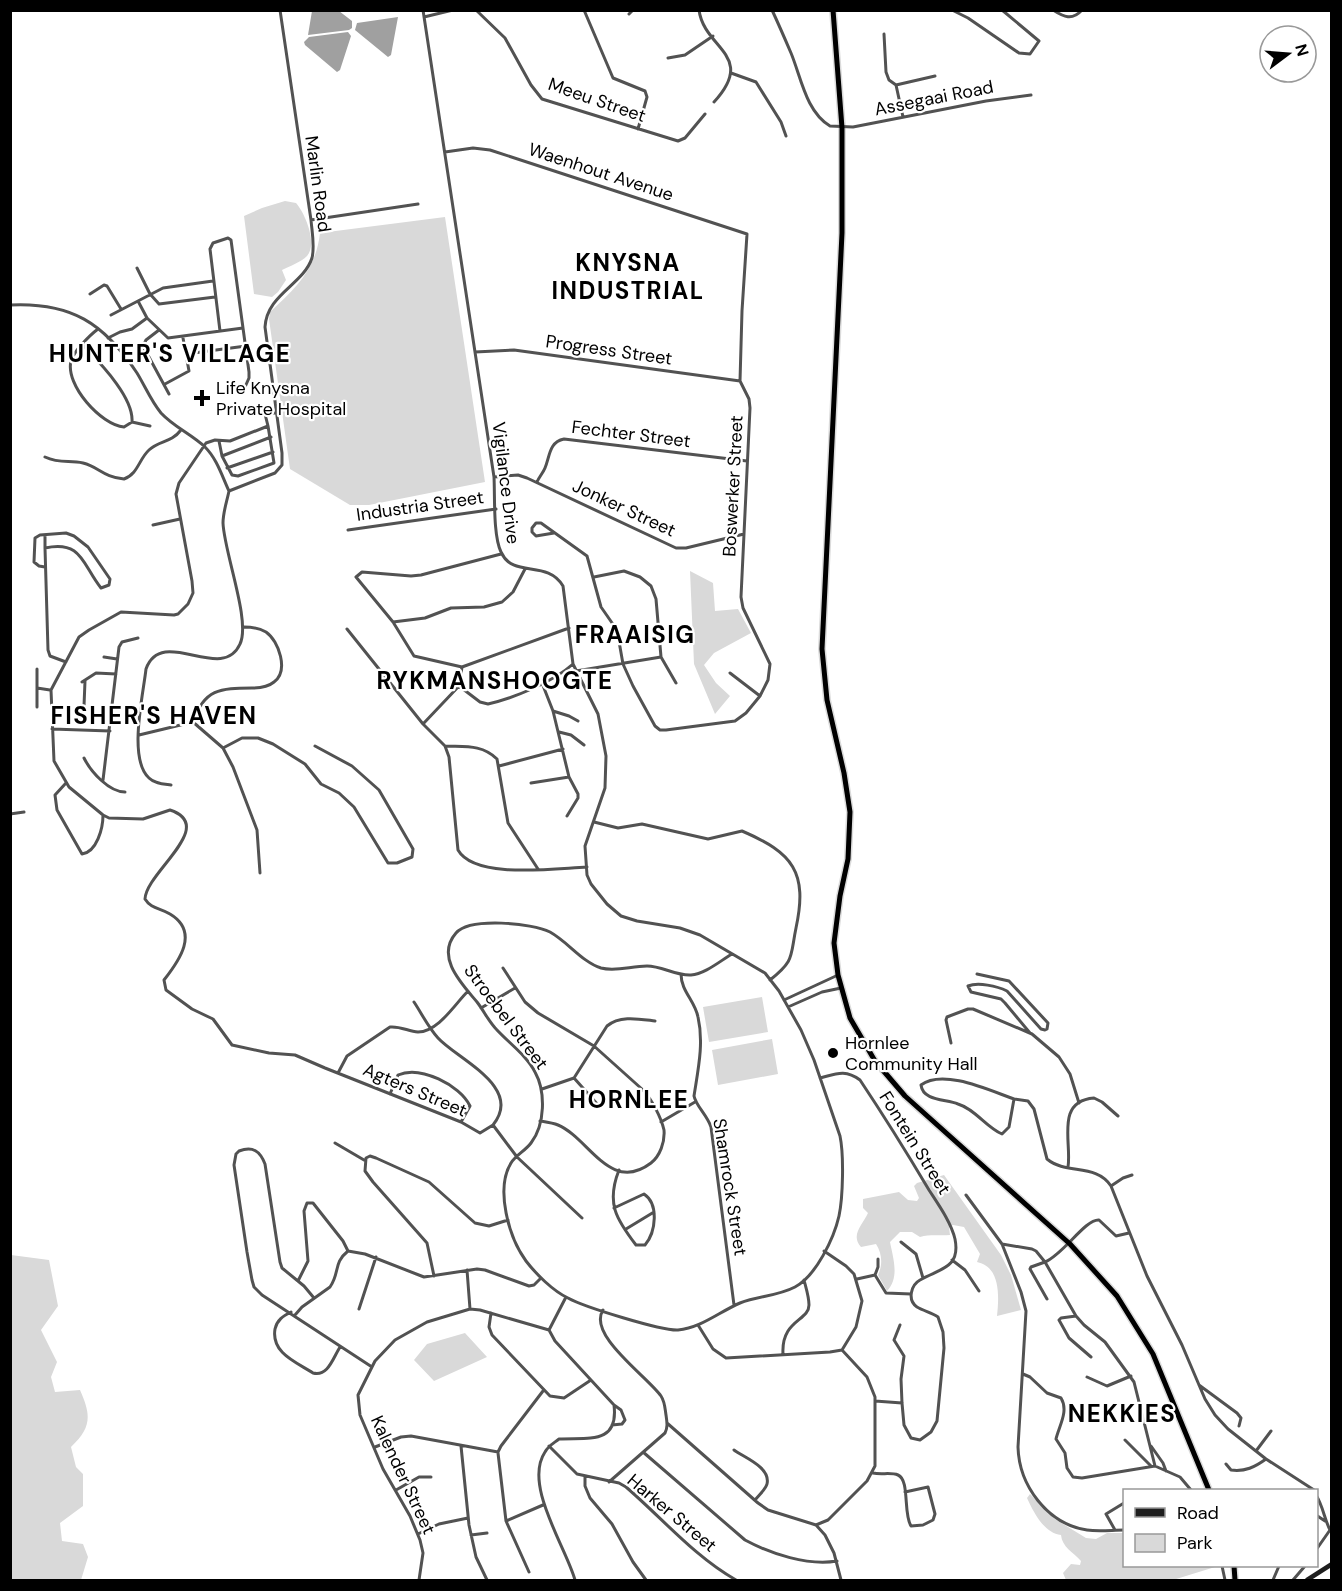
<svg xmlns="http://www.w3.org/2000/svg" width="1342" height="1591" font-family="'DM Sans',sans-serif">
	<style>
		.green { fill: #d9d9d9 }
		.water { fill: #a0a0a0 }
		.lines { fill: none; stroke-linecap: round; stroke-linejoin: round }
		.trunk-casing { stroke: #dbdbdb; stroke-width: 8 }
		.minor { stroke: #525252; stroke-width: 3 }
		.secondary { stroke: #1f1f1f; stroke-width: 4.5 }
		.trunk { stroke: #000; stroke-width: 5 }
		.poi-dot { fill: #000; stroke: #fff; stroke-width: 2 }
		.labels { text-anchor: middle; stroke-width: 4.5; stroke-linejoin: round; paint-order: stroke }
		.street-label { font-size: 18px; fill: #000; stroke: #fff }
		.poi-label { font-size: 18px; fill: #000; stroke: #fff; text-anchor: start }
		.district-label { font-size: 24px; font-weight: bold; letter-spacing: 1.5px; fill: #000; stroke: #fff }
	</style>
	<rect width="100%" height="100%" fill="#fff"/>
	<path class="green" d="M285,201L296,203C305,213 318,244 307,256C301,262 290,266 282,270L286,280L278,292L272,297L254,294L244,216L262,208Z
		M445,217L485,482L369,505H350L290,469L269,319L270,312C296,288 316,269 320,233Z
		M690,571L713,583L715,611L738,609L751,633L714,653L704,665L716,683L730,696L715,714L694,664Z
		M762,997L768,1032L709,1042L703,1007Z
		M772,1039L778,1074L718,1085L712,1050Z
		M944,1175L1001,1255L1011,1275L1021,1310L997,1316C999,1297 1001,1267 977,1262L980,1254L964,1227L953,1225L949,1227L950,1235C940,1236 930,1234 920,1237L912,1232H900L890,1242C893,1258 900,1277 887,1291L878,1275C883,1265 882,1253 876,1244L861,1247C850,1235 863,1224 868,1213L863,1208V1199L899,1192L908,1200L917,1201L919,1198L914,1186L917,1183Z
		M11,1255L49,1260L58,1306L41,1330L57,1362L51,1377L55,1392L80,1390C91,1415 92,1427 71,1447L76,1467L83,1474V1506L60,1523L62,1541L83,1544L88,1557L81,1580H11Z
		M465,1333L487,1357L434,1381L414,1360L427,1344Z
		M1030,1494L1055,1519L1086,1538L1096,1539L1107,1533H1124V1566H1213L1215,1567L1173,1580H1066L1063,1573L1071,1564L1080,1565L1081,1561C1073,1552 1062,1547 1061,1535C1044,1533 1034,1513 1027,1498Z"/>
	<path class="water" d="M312,11H339L352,21V28L349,30L308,35Z
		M398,17L391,55L388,57L355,30L357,23Z
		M348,32L351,36L340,70L337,72L305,45L304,42L309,37Z"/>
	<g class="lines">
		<g class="trunk-casing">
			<path id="trunk" d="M833,10L842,128V233L822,649L827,700L844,773L850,812L848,859L840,896L834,943L838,975L850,1018L875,1061L905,1096L1070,1244L1117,1296L1153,1354L1209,1490
				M1234,1566L1235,1580"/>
		</g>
		<path class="minor" d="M423,10L494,477C495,497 493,535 501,552C513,579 547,559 563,586L573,664L598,714L606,756L605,788L585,846L587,875L591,884L607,904L621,916L637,921L680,928L700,935L765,973L779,991L801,1030L814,1060L840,1136C844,1155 843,1197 839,1216C834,1238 816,1276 795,1287C778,1296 758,1296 740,1303C719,1312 701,1328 678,1330C662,1331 584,1307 568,1298C553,1291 536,1274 526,1261C509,1238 495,1189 511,1163C516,1155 525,1151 531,1143C545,1125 546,1092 535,1072C527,1056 509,1043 497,1030C489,1022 484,1011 477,1002C462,984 435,957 456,933C470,917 532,923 550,932C568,942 582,962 601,968C616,972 631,966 647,966C662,966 676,976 691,975C705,974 720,961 732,954
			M476,10L505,38L531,85L542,99L678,141L685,138L705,114
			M584,10L613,78L645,91L647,97L638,129
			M699,10C704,49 757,55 714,102
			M772,10C779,25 785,39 791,53C801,77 806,112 830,126L853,127L986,101L1031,95
			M952,10L968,18L1019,53L1030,54L1039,41L1002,10
			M1053,10C1064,17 1072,21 1082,10
			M629,14L633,10
			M424,17L453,10
			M884,34L886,72L889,80L896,85L903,117
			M668,58L685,55L713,36
			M731,73L756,82L781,122L786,136
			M896,85L935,76
			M445,152L473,148L490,150L747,234L742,311L740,381L749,399L750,408L741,597L743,608L770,664L768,680L760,696L746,713L735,721L666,730H660L655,726L633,686L623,664L617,630L601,607L587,556L541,523H536L532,528V532L536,536L554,533
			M311,220L418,204
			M137,268L150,294L159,304L215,297
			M90,294L104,285L107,286L121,309
			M138,301L147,318L168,338L243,328
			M10,305C71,302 104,323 137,373C145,386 151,401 161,413C174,427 191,434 205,447C217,459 222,476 229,491
			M111,315L163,288L213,281
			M98,329C90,335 73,352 71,361C65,385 101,425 124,427L132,422L150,426
			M159,330L146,340L143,346L169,394
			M220,331L210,249L213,243L228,238L231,240L249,372V378L245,387
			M108,338L120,332L132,329L147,318
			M83,345C99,362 134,397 132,422
			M475,352L514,350L740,381
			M186,354L246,346
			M165,384L189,371L183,338
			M268,426L265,414L275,413
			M219,441L222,456L232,475L238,476L274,463L268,426L230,441L215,440L206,443L179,483L176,494L192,581L193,593L188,604L178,614L174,615L121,612L89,630L79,637L51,690L54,761L69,787L103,815L109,818L143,819L170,810C218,826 146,872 145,899C151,909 161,908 170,914C200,932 179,961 164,980L166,990L192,1009L213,1019L232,1045L269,1053L295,1055L325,1068L461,1122L480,1133L493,1125
			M222,456L271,437
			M45,457C60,464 69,460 83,463C99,467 103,477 124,479C138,474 139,459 149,450C160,440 171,443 181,430
			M227,468L273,452
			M494,477L518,475L527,478L676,548H686L744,534
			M537,482C539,477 543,473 545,468C550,456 549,442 564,439L747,461
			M229,491L275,473L282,465V453L265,327C267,294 303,285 312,258C315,246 312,232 311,220L280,10
			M153,525L180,519
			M348,530L496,509
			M45,535V548
			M45,567L39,566L34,562L35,538L40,535L66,533L74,536L88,547L110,579L109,585L101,588C82,564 82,540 45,548L48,650L50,656L66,662
			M594,577L624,571L640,577L651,586L656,599L661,657L676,683
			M393,622L425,618L451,608L484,607L502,602L513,592L525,569
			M347,629L423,724L445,746C464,747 482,744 497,759L508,823L538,869
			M104,657L117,659
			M462,667L414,656L393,622L356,577L362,572L411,576L421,575L501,554
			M462,667L569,628
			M576,671L661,657
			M730,673L760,696
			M82,682L96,673L116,674
			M542,683L553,711L569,777L578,794V798L567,816
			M459,686L480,702L488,704C514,698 553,682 573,664
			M459,686L462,667
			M37,688L50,690
			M84,706L85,681
			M37,707V669
			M553,711L569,716L578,721
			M193,722C204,689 220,688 252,688C259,688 268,687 274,682C289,671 279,641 266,632C259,628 252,627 244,627
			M193,722L223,748L233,767L257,830L260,873
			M423,724L459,686
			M52,729L110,731
			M559,732L571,735L584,745
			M139,735L193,722
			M445,746L449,757L458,850C475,880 557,868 587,867
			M223,748L242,738H258L273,744L305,764L321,784L339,793L354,807L388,863H397L412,857L413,849L379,790L352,766L315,746
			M84,758C91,772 109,792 125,792
			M499,766L563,749
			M103,780L119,647L122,642L138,638
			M66,783L55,795L57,810L82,854C97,852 103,828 103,815
			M531,783L569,777
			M171,785C164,784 155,784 149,778C128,759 143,696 146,669C162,625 222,684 240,644C251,621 224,552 223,523C223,512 227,501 229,491
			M10,814L24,812
			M594,822L618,828L642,824L708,839L742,831C793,853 808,872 796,928C790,957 795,960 770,980
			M503,968L525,1002L538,1013L594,1046L643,1090C652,1100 661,1117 664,1130C665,1142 660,1156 651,1163C610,1194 589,1138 558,1125C553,1123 546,1122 540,1121
			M681,974C681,991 695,1001 698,1017C704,1043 698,1070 694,1096C696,1106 707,1115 711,1127L734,1305
			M977,974L1009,981L1048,1023L1047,1029L1045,1030L1041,1029L1007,991C997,986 978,982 968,986L971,992L1001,999L1005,1003L1030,1033
			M784,1000L838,975
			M414,1002C422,1014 428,1027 438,1038C457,1059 524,1087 493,1125L517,1157L582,1218
			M788,1007L822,992L841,988
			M481,1008L515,988
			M951,1043L946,1020L947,1017L968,1009H973L1032,1034L1059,1057L1070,1074L1079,1103
			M338,1073L347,1056L390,1027C400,1026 408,1031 418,1032C438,1032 455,1004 468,991
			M574,1078L599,1106
			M820,1078C836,1074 845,1069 860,1080C884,1116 907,1153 929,1190C938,1204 951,1222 955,1239C961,1269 938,1269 920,1280C911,1285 907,1300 917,1307C924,1311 932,1313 938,1317L943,1332L944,1348L937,1421L931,1432L920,1440L911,1438L904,1425L902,1403L901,1379L904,1356L894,1340L900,1325
			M542,1089L574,1078L607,1026C620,1015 639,1019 655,1021
			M390,1094L398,1075C420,1065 460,1085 470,1106L461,1122
			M1014,1099C991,1091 943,1068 921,1085C923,1101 945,1099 958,1104C975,1109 986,1127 1002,1134L1009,1127L1014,1099L1028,1101L1034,1109L1047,1159C1066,1175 1096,1163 1111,1186L1147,1276L1182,1345L1205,1399L1215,1415L1228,1429L1266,1459L1314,1490
			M661,1122L695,1102
			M335,1143L364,1160
			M1068,1167C1072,1143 1055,1101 1094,1098L1102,1102L1118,1116
			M1111,1186L1123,1178L1132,1175
			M966,1195L1002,1244L1021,1292L1026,1311L1018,1447C1019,1485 1047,1524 1087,1530C1099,1532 1112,1530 1124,1530
			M614,1208L644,1194C659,1204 656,1232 645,1245H636C616,1219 606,1203 619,1170
			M626,1229L654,1212
			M901,1242L916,1254L923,1278
			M1002,1244L1032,1249L1036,1251L1045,1262C1064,1254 1085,1219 1099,1220L1116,1236L1129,1233
			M348,1251L365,1254L424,1277L477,1269L485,1270L529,1286L534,1285L541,1278
			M824,1251L846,1266L854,1274L862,1301L856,1327L842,1350
			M952,1260L965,1270L979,1291
			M467,1270L470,1309
			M875,1275L878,1267V1259
			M434,1276L427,1243L373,1182L365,1171L366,1158L370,1156L376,1158L429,1182L475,1223L489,1226L508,1220
			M857,1279L875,1275L886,1293L911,1294
			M298,1281L308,1261L304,1211L307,1203H313L343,1241L348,1251
			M314,1298L304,1286L282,1268L280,1262L265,1164C260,1151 253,1146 239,1151L236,1154L234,1165L247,1252L252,1280L254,1287L262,1295L372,1367
			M1047,1299L1030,1269L1031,1267L1045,1262L1076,1316L1084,1325L1105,1342L1134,1382L1155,1466
			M359,1309L376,1257
			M603,1310C587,1335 648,1377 661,1396C665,1402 665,1409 666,1415C667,1422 668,1427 665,1433L609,1482
			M291,1312C283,1316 277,1320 275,1329C271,1353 296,1362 313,1373C328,1377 333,1358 340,1347
			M491,1313L489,1327L492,1335L550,1396L564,1398L591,1380
			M295,1315L302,1307L330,1287C340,1273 333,1263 348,1251
			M1076,1316L1061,1318L1059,1320L1069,1338L1091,1357
			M698,1325L713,1349L726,1358L830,1352L842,1350
			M549,1330L555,1341L614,1405C619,1446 586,1437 559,1439C554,1443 548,1446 545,1452C523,1485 566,1547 575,1580
			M549,1330L566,1297
			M783,1354C781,1320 809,1321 809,1305C809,1297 806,1288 804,1280
			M1023,1374L1030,1377L1047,1393L1061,1398C1069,1411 1059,1426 1056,1439L1065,1453L1067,1468L1073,1477L1082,1478L1155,1466L1180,1477L1191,1490
			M1087,1377L1107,1386L1131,1376
			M1199,1385L1237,1413L1241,1418L1239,1426
			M875,1401L902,1403
			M667,1423L758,1503L768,1510L816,1525L825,1535L834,1553L841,1580
			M612,1425L622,1424L625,1420L621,1410L614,1405
			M1125,1440L1151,1466
			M461,1446L469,1525L476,1557L487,1580
			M549,1446L577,1474L619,1483L626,1487C662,1518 695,1557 736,1580
			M1151,1446L1163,1463L1166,1471
			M375,1447L401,1437L411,1436L498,1452
			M734,1450C743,1457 771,1467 767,1484C766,1489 758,1496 755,1500
			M1256,1451L1271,1431
			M498,1452L501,1446L543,1391
			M643,1452L745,1540C771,1554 808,1566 837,1561
			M498,1453L506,1521L529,1572
			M1226,1464L1231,1470C1245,1472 1255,1467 1266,1459
			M873,1473C881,1475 891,1472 898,1475C910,1480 903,1514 911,1526L923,1525L933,1520L935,1514L928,1487L905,1492
			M585,1477V1486L590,1498L612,1524L633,1562L646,1580
			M396,1490L419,1477H431
			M1316,1495C1323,1506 1324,1518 1330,1530L1316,1550
			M1316,1515L1325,1521
			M506,1521L543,1505
			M816,1525L828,1520L867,1481L875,1466V1397L867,1377L842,1350
			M1115,1530L1106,1514L1124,1503
			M418,1534L439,1524L468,1518
			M471,1535L487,1533
			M1222,1566L1225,1580
			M419,1580L423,1553L420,1540L410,1516L383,1469L360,1415L358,1395L375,1361L395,1340L427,1322L470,1309L480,1310L549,1330
			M1273,1580L1279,1566
			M1293,1580L1305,1566"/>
		<path class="secondary" d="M1307,1580L1332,1564"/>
		<use href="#trunk" class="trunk"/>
	</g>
	<g class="poi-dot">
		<path d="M199 389h6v6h6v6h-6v6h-6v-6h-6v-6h6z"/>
		<circle cx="833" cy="1053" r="6"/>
	</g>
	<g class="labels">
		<g class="street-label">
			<text transform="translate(934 98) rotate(-11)" y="6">Assegaai Road</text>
			<text transform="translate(597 100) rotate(19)" y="6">Meeu Street</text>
			<text transform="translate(601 172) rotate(18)" y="6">Waenhout Avenue</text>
			<text transform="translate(318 184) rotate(82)" y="6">Marlin Road</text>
			<text transform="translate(609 350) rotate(8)" y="6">Progress Street</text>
			<text transform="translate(631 434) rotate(7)" y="6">Fechter Street</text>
			<text transform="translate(506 483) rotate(83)" y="6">Vigilance Drive</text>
			<text transform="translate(733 486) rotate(-87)" y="6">Boswerker Street</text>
			<text transform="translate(420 506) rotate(-8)" y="6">Industria Street</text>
			<text transform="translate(624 508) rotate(25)" y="6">Jonker Street</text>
			<text transform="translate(506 1017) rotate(53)" y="6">Stroebel Street</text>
			<text transform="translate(415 1090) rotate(23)" y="6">Agters Street</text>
			<text transform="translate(915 1143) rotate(58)" y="6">Fontein Street</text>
			<text transform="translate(730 1187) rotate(81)" y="6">Shamrock Street</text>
			<text transform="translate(403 1475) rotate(65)" y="6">Kalender Street</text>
			<text transform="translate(672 1513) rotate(40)" y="6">Harker Street</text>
		</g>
		<g class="poi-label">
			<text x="216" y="394">Life Knysna<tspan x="216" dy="21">Private Hospital</tspan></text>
			<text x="845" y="1049">Hornlee<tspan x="845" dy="21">Community Hall</tspan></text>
		</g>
		<g class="district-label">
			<text x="628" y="271">KNYSNA<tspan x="628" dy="28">INDUSTRIAL</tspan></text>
			<text x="170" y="362">HUNTER'S VILLAGE</text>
			<text x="635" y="643">FRAAISIG</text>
			<text x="495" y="689">RYKMANSHOOGTE</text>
			<text x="154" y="724">FISHER'S HAVEN</text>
			<text x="629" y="1108">HORNLEE</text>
			<text x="1122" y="1422">NEKKIES</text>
		</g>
	</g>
	<rect width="1342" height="1591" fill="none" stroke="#000000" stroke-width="24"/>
	<rect x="1123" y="1489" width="195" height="78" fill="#ffffff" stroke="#999999" stroke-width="1.5"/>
	<rect x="1135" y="1508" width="30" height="9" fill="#1f1f1f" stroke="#999999" stroke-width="1.5"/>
	<text x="1177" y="1519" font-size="18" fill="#000000">Road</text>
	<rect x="1135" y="1534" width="30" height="18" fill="#d9d9d9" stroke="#999999" stroke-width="1.5"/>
	<text x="1177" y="1549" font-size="18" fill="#000000">Park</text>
	<g transform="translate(1288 54) rotate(74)"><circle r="28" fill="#ffffff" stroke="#999999" stroke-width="1.5"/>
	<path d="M0-4.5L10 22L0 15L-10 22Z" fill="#000000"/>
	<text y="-9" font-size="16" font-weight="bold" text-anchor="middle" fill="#000000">N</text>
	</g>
</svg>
